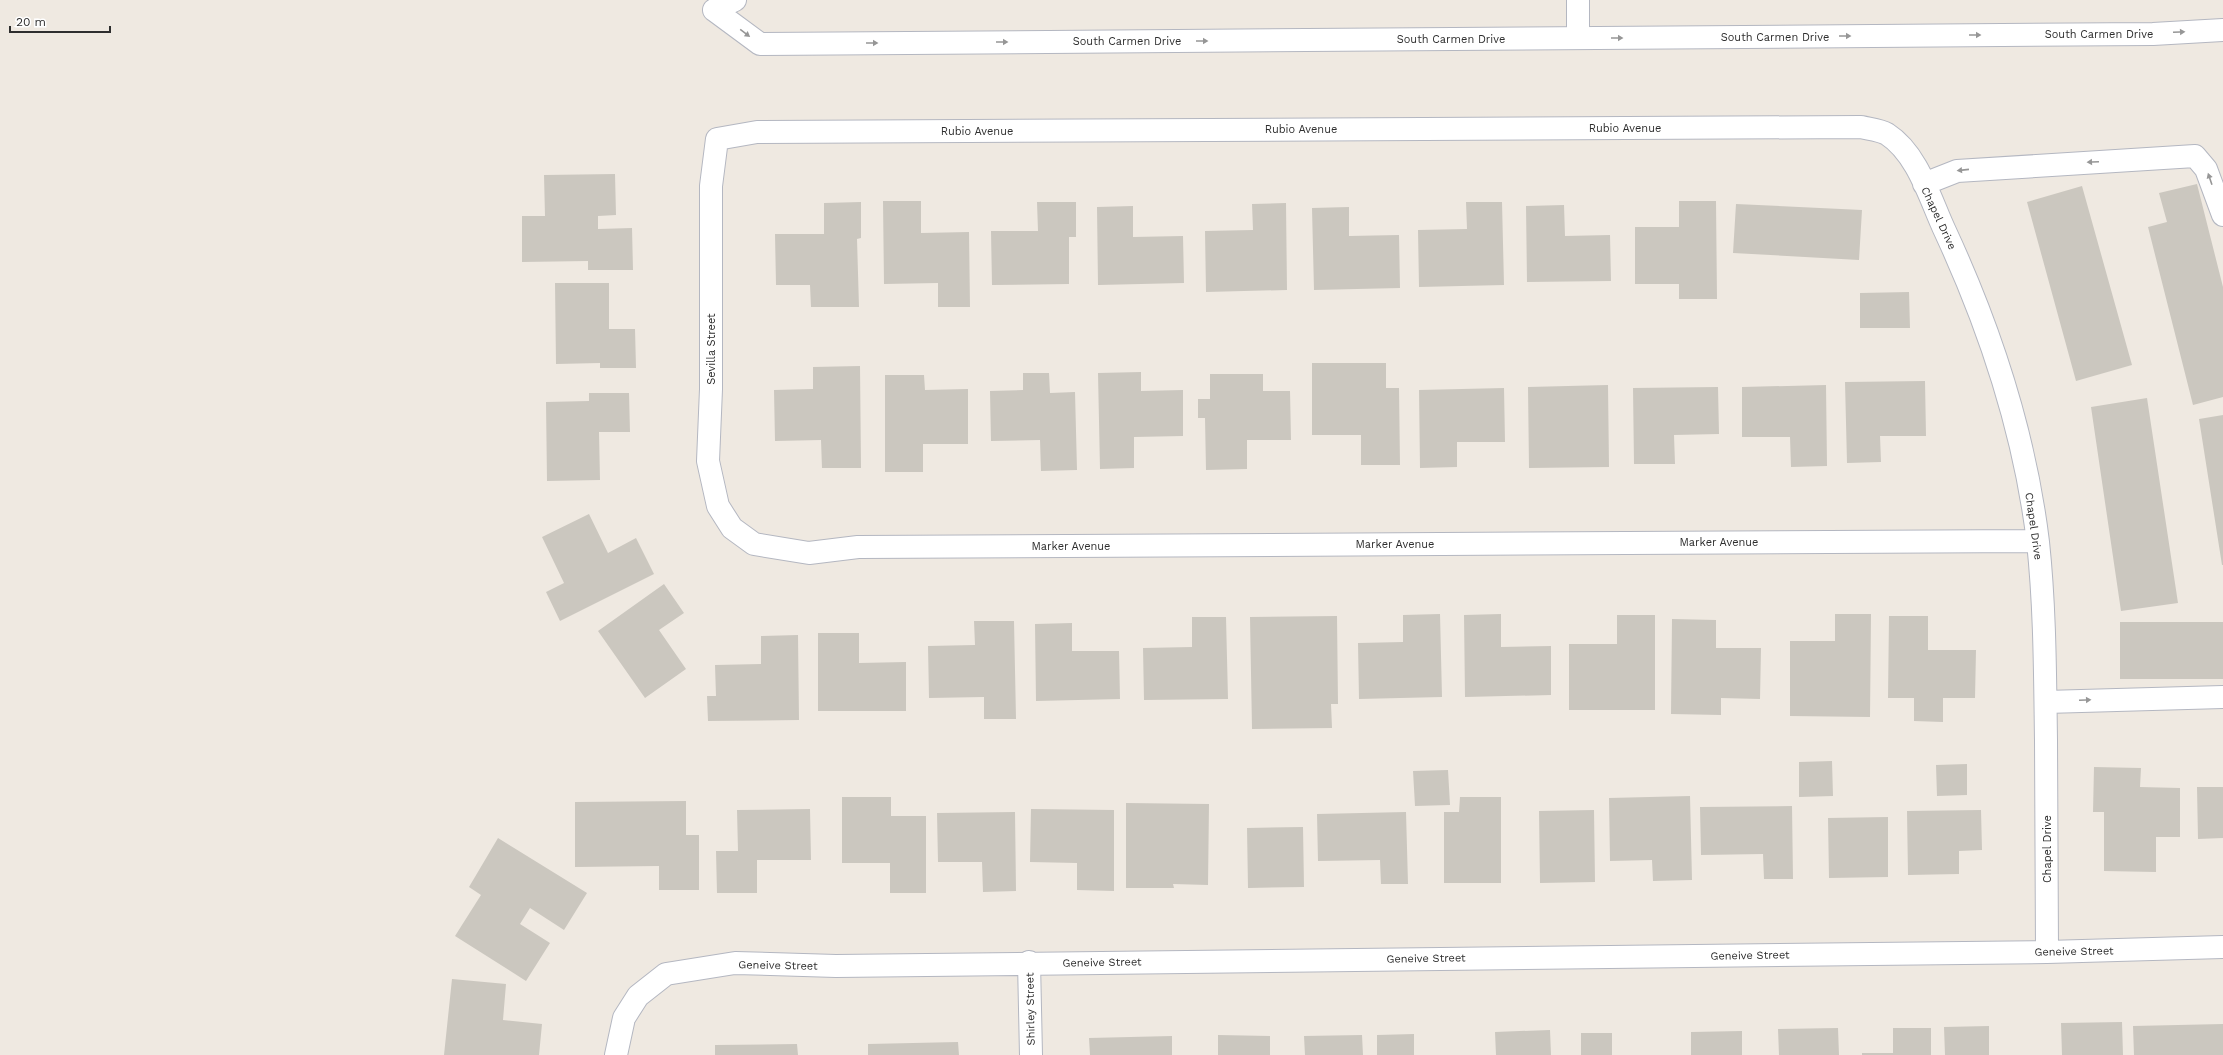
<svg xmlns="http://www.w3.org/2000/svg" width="2223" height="1055" font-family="'Work Sans',sans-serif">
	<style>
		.building { fill: #cbc7bf }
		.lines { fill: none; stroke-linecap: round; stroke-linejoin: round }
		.minor-casing { stroke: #b4b7c1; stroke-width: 24 }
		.minor { stroke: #fff; stroke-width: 22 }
		.oneway { fill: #969696 }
		.labels { text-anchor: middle; stroke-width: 3; stroke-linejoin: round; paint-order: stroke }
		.street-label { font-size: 11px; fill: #2e2e2e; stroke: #fff }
	</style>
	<rect width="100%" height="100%" fill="#efe9e1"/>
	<path class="building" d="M615,174L616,215L598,216V229L632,228L633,270H588V261L522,262V216H545L544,175Z
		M2197,184L2223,287V397L2193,405L2148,227L2167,222L2159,193Z
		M2082,186L2132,365L2076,381L2027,202Z
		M883,201H921V233L969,232L970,307H938V283L884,284Z
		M1679,201H1716L1717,299H1679V284H1635V227H1679Z
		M861,202V238L857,239L859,307H811L810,285H776L775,234H824V203Z
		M1037,202H1076V237H1069V284L992,285L991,231H1038Z
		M1466,202H1502L1504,285L1419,287L1418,230L1467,229Z
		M1286,203L1287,290L1206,292L1205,231L1253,230L1252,204Z
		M1736,204L1862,210L1859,260L1733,253Z
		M1564,205L1565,236L1610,235L1611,281L1527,282L1526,206Z
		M1133,206V237L1183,236L1184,283L1098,285L1097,207Z
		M1349,207V236L1399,235L1400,288L1314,290L1312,208Z
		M555,283H609V329H635L636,368H600V363L556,364Z
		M1909,292L1910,328H1860V293Z
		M1312,363H1386V388H1399L1400,465H1361V435H1312Z
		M860,366L861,468H822L821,440L775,441L774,390L813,389V367Z
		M1141,372V391L1183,390V436L1134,437V468L1100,469L1098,373Z
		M1023,373H1049L1050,393L1075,392L1077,470L1041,471L1040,440L991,441L990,391L1023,390Z
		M1210,374H1263V391H1290L1291,440H1247V469L1206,470L1205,418H1198V399H1210Z
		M885,375H924L925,390L968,389V444H923V472H885Z
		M1925,381L1926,436H1880L1881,462L1847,463L1845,382Z
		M1608,385L1609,467L1529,468L1528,387Z
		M1826,385L1827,466L1791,467L1790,437H1742V387Z
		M1718,387L1719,434L1674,435L1675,464H1634L1633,388Z
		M1504,388L1505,442H1457V467L1420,468L1419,390Z
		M589,393H629L630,432H599L600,480L547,481L546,402L589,401Z
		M2147,398L2178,603L2121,611L2091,407Z
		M2223,415V565H2222L2199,419Z
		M589,514L608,553L636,538L654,574L560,621L546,592L564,583L542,537Z
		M664,584L684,613L659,630L686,669L645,698L598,631Z
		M1440,614L1442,697L1359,699L1358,643L1403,642V615Z
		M1501,614V647L1551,646V695L1465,697L1464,615Z
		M1835,614H1871L1870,717L1790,716V641H1835Z
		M1617,615H1655V710H1569V644H1617Z
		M1337,616L1338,704H1331L1332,728L1252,729L1250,617Z
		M1889,616H1928V650H1976L1975,698H1943V722L1914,721V698H1888Z
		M1192,617H1226L1228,699L1144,700L1143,648L1192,647Z
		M1672,619L1716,620V648H1761L1760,699L1721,698V715L1671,714Z
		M974,621H1014L1016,719H984V697L929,698L928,646L975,645Z
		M2120,622H2223V679H2120Z
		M1072,623V651H1119L1120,699L1036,701L1035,624Z
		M818,633H859V663L906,662V711H818Z
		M798,635L799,720L708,721L707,696H716L715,665L761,664V636Z
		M1832,761L1833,796L1799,797V762Z
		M1967,764V795L1937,796L1936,765Z
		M2094,767L2141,768L2140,787L2180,788V837H2156V872L2104,871V812H2093Z
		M1448,770L1450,805L1415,806L1413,771Z
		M2197,787H2223V838L2198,839Z
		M1690,796L1692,880L1653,881L1652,860L1610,861L1609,798Z
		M842,797H891V816H926V893H890V863H842Z
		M1460,797H1501V883H1444V812H1459Z
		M686,801V835H699V890H659V866L575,867V802Z
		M1126,803L1209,804L1208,885L1173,884L1174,888H1126Z
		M1792,806L1793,879H1764L1763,854L1701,855L1700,807Z
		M810,809L811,860H757V893H717L716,851H738L737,810Z
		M1031,809L1114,810V891L1077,890V863L1030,862Z
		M1594,810L1595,882L1540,883L1539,811Z
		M1981,810L1982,850L1959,851V874L1908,875L1907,811Z
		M1015,812L1016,891L983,892L982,862H938L937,813Z
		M1406,812L1408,884H1381L1380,860L1318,861L1317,814Z
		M1888,817V877L1829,878L1828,818Z
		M1303,827L1304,887L1248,888L1247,828Z
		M498,838L587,893L564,930L530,908L520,924L550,943L526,981L455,936L481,895L469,887Z
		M452,979L506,984L503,1020L542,1024L539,1055H444Z
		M2122,1022L2123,1055H2062L2061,1023Z
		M2223,1024V1055H2134L2133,1026Z
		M1989,1026V1055H1945L1944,1027Z
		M1838,1028L1839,1055H1779L1778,1029Z
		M1893,1028H1931V1055H1862V1053H1893Z
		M1550,1030L1551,1055H1496L1495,1032Z
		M1742,1031V1055H1691V1032Z
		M1581,1033H1612V1055H1581Z
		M1414,1034V1055H1377V1035Z
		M1218,1035L1270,1036V1055H1218Z
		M1362,1035L1363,1055H1305L1304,1036Z
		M1172,1036V1055H1090L1089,1038Z
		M958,1042L959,1055H868V1044Z
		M797,1044L798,1055H715V1045Z"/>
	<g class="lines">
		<g class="minor-casing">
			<path id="minor" d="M1578,0V38
				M714,10L760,44L2153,34L2223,30
				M714,10L735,0
				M1924,184L1957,171L2195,156L2206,169L2223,215
				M2037,541L858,547L809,553L754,544L732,528L718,506L708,461L711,389V186L717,139L757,132L1861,127C1869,129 1880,130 1887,134C1918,154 1930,199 1945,231C1990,328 2025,435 2038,542C2045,608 2045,674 2046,740C2046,811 2047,881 2047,952
				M2046,702L2223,697
				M1029,962L1031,1055
				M616,1055L624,1018L638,996L666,974L735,963L836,966L2047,952L2223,947"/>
		</g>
		<use href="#minor" class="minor"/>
	</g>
	<defs><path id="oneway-solid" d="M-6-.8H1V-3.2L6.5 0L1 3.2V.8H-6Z"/></defs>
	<g class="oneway">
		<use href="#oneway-solid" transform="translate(2179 32) rotate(-3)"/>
		<use href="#oneway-solid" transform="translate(745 33) rotate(37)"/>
		<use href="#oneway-solid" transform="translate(1975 35)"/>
		<use href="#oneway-solid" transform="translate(1845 36)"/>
		<use href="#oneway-solid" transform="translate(1617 38)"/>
		<use href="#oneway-solid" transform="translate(1202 41)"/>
		<use href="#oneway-solid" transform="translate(1002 42)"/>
		<use href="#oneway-solid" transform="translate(872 43)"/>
		<use href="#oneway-solid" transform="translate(2093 162) rotate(177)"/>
		<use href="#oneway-solid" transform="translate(1963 170) rotate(174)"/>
		<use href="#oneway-solid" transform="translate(2210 179) rotate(-109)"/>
		<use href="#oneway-solid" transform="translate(2085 700) rotate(-2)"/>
	</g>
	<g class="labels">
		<g class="street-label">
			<text x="2099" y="38">South Carmen Drive</text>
			<text x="1775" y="41">South Carmen Drive</text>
			<text x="1451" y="43">South Carmen Drive</text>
			<text x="1127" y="45">South Carmen Drive</text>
			<text x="1625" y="132">Rubio Avenue</text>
			<text x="1301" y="133">Rubio Avenue</text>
			<text x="977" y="135">Rubio Avenue</text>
			<text transform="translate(1939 218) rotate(65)" y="4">Chapel Drive</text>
			<text transform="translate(711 349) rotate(-90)" y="4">Sevilla Street</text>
			<text transform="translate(2034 526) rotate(82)" y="4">Chapel Drive</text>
			<text x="1719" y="546">Marker Avenue</text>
			<text x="1395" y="548">Marker Avenue</text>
			<text x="1071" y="550">Marker Avenue</text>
			<text transform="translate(2047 849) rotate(-90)" y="4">Chapel Drive</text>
			<text transform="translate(2074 951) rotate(-1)" y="4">Geneive Street</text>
			<text transform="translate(1750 955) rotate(-1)" y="4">Geneive Street</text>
			<text transform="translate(1426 958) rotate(-1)" y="4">Geneive Street</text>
			<text transform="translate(1102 962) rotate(-1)" y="4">Geneive Street</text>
			<text transform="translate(778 965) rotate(1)" y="4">Geneive Street</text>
			<text transform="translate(1030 1009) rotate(-91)" y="4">Shirley Street</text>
		</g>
	</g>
	<path d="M10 26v6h100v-6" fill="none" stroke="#2e2e2e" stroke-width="2"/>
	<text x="16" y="26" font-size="12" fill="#2e2e2e" stroke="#ffffff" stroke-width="3" paint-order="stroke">20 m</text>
</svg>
